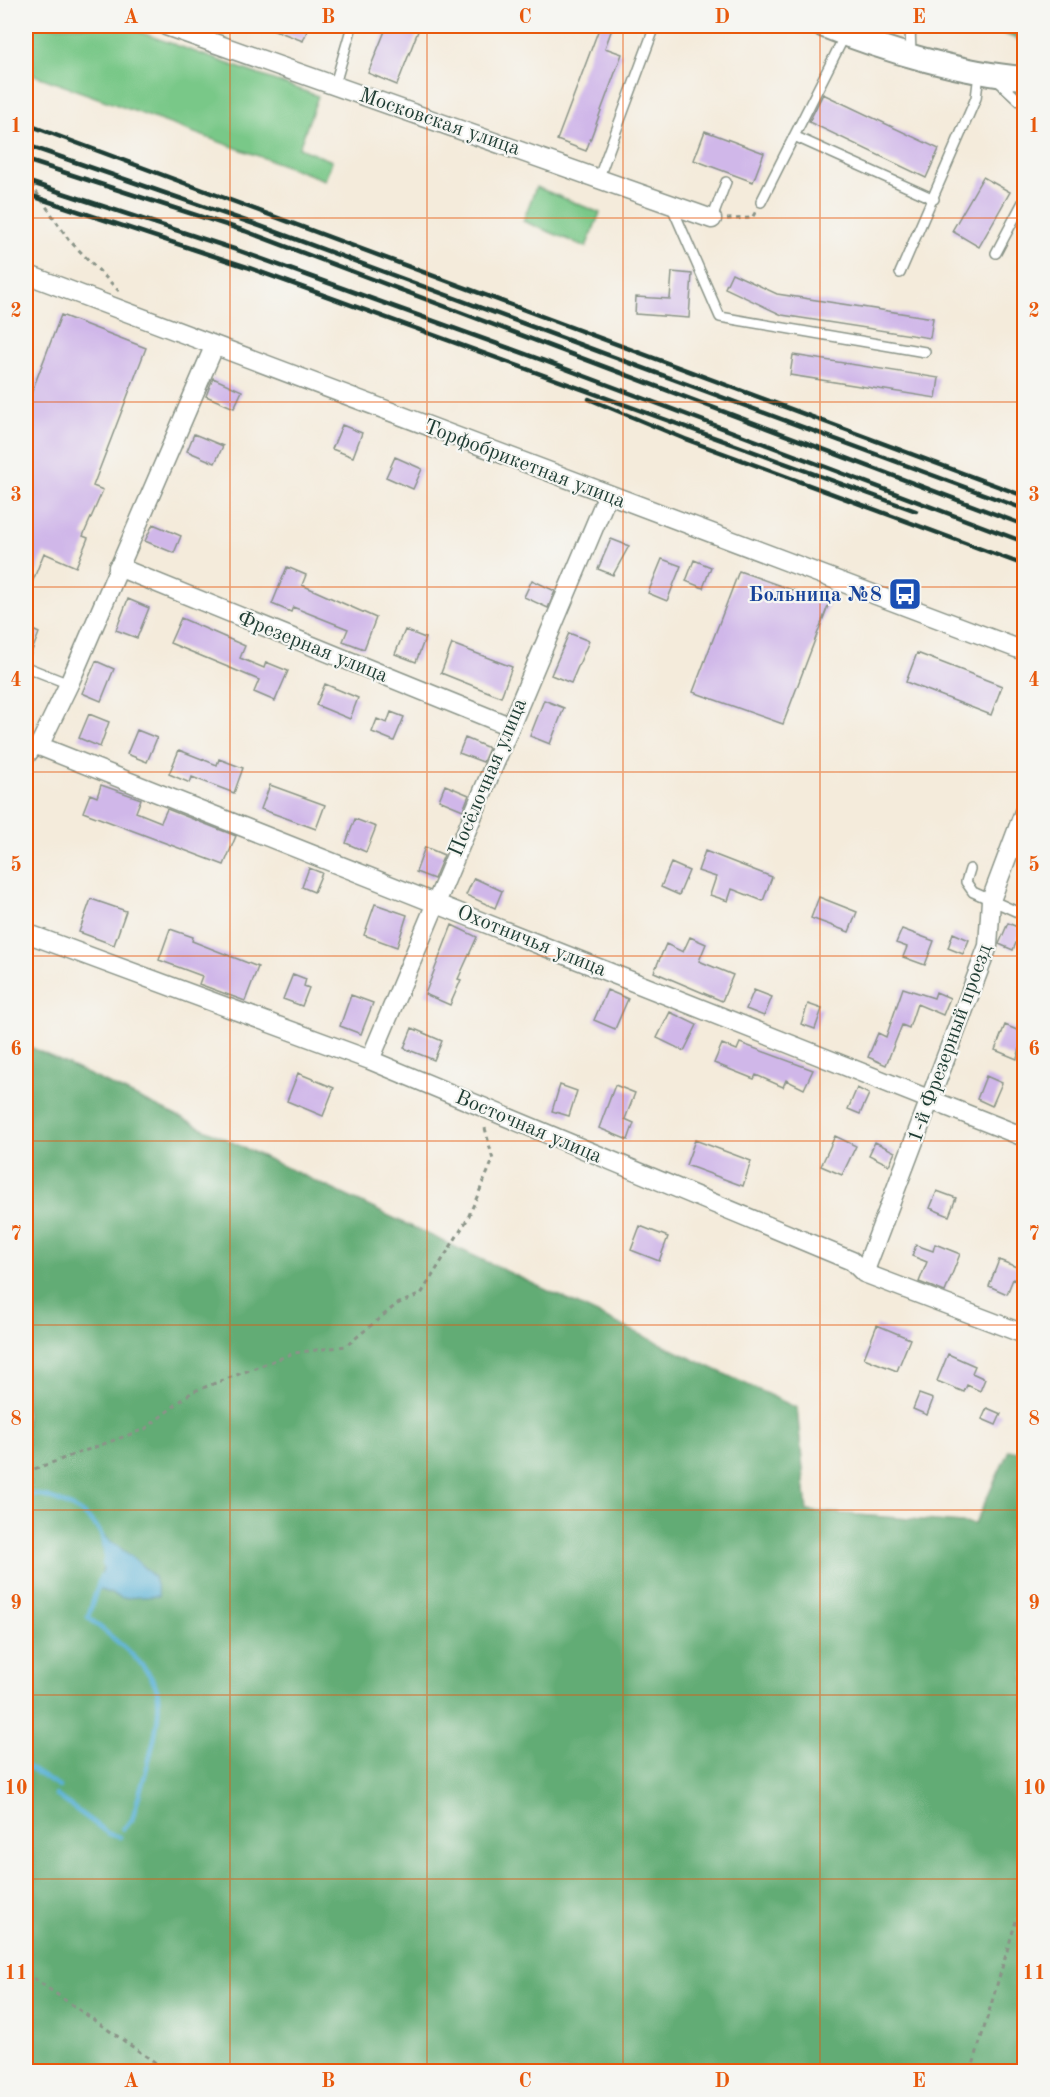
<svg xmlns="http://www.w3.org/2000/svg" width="1050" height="2097" font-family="'Old Standard TT',serif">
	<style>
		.green { fill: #79c888; stroke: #4c825e; stroke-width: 1.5 }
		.forest { fill: #62ac74; stroke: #407454; stroke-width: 1.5 }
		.water { fill: #58b1d6; stroke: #3c7785; stroke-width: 1.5 }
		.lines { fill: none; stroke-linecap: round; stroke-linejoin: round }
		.stream { stroke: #58b1d6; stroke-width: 4.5 }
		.building { fill: #d0b7e9 }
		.service-casing { stroke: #8a9488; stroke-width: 12 }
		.minor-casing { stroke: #8a9488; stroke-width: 21 }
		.tertiary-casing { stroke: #8a9488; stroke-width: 26 }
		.path { stroke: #8a9488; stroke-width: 3; stroke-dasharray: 4.5 4.5; stroke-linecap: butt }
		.service { stroke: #fff; stroke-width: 9 }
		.minor { stroke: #fff; stroke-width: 18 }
		.tertiary { stroke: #fff; stroke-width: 22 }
		.rail { stroke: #1f3d34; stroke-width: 4.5 }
		.grid { fill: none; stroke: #e8590c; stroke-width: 1.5; stroke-opacity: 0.55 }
		.labels { text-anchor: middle; stroke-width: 4.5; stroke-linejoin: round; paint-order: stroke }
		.street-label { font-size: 21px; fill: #1f3d34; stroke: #f6f6f2 }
		.transit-label { font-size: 21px; font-weight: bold; fill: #164399; stroke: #f6f6f2; text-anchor: end }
		.neatline { fill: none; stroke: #e8590c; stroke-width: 2 }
		.grid-label { font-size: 20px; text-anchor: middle; font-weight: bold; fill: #e8590c }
	</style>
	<rect width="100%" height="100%" fill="#f6f6f2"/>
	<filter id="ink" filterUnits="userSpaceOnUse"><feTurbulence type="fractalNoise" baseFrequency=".0167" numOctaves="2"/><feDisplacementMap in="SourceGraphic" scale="12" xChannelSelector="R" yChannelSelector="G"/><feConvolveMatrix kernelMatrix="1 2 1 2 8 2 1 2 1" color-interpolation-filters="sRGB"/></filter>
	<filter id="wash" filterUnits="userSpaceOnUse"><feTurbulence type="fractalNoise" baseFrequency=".008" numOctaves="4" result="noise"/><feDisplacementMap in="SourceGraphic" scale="24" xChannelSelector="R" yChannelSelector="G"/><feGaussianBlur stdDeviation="1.35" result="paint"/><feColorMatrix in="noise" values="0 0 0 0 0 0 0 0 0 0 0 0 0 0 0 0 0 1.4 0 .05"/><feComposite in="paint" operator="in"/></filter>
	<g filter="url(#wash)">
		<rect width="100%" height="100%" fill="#f4ebdb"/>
		<path class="green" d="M26,26H123L318,96L299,148L332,161L325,180L26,72Z
			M536,187L600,213L586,247L523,221Z"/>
		<path class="forest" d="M985,26H1024V42Z
			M26,1045L797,1408L807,1511L975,1524L1009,1450L1024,1453V2071L26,2072Z"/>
		<path class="water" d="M101,1534L135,1559L154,1577L159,1596L122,1598L98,1589L105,1559Z"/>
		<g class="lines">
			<path class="stream" d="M26,1500L34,1494C68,1502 114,1521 104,1565
				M101,1576L88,1617C108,1635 150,1664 157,1690C165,1720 140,1788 132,1820L123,1829
				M26,1766L59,1787
				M56,1795L109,1834L120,1837"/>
		</g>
		<g id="blocks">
			<path class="building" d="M264,26H309L303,41Z
				M387,26H420L397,85L368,73Z
				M600,26H613L605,48L622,54L586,151L557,140Z
				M823,94L939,149L926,178L809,122Z
				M705,131L764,153L753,182L694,160Z
				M983,177L1010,192L979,247L952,231Z
				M672,272L692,274L689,318L635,314L636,297L670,299Z
				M732,273L777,294L933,318L930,338L782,315L725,288Z
				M61,315L146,348L93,486L103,490L83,536L88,538L76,567L44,553L26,598V407Z
				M793,355L939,378L936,398L790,375Z
				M213,378L242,391L234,408L206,396Z
				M342,425L362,433L353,457L332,449Z
				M194,434L223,446L215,463L187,451Z
				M395,457L422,469L413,489L386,477Z
				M153,524L181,536L174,553L145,541Z
				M611,539L629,546L613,575L598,569Z
				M662,559L681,566L667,601L648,593Z
				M694,560L711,567L703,588L686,581Z
				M287,567L306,575L302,585L376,618L364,649L343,641L348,629L293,607L291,612L272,604Z
				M739,571L829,603L783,724L693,692Z
				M532,580L555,591L548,608L524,597Z
				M128,599L149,608L137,638L116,630Z
				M181,618L245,646L240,658L264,668L266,662L288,671L275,701L254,692L259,680L170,643Z
				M26,627L39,633L28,661L26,660Z
				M405,630L425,638L416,662L395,654Z
				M569,633L589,641L571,683L551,675Z
				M452,644L512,667L501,697L441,673Z
				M917,653L1002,686L991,715L906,682Z
				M96,661L114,669L101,701L82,693Z
				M325,684L358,698L350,719L316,705Z
				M544,700L564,708L550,744L530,736Z
				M391,712L404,717L394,741L372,732L377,719L387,723Z
				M89,714L109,722L100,747L79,738Z
				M137,730L157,738L147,762L127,754Z
				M465,738L489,748L483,762L459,753Z
				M179,750L217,765L219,759L243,768L234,793L192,777L190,783L169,774Z
				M101,785L141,799L136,812L161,822L167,809L236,836L224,865L83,812L90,794L97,797Z
				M270,785L325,805L316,829L261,809Z
				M445,785L469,795L463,810L439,800Z
				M355,819L376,827L366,852L346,843Z
				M425,847L444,855L434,879L416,872Z
				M705,851L772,877L763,901L732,889L728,901L710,895L716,877L698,871Z
				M671,863L689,871L679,895L661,887Z
				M309,868L322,873L314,892L302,887Z
				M474,878L502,891L495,908L466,895Z
				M819,897L857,912L849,932L811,918Z
				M91,899L126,911L114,945L79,932Z
				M375,904L407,915L397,947L364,935Z
				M1008,923L1022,929L1013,950L999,944Z
				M452,925L477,937L458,979L461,980L450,1005L425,994Z
				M170,929L193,937L192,941L258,967L245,1001L199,984L202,976L159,960Z
				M902,929L934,941L925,965L903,957L907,947L896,943Z
				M953,933L969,940L963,954L948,948Z
				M690,937L706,944L699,961L733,975L722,1001L654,972L666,944L683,952Z
				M293,974L306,979L304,986L309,988L302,1006L283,999Z
				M903,988L934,998L936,992L950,998L943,1015L917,1004L909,1028L902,1025L886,1065L868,1057L878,1033L886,1037Z
				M607,990L628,999L615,1029L594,1020Z
				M754,990L772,997L764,1016L746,1009Z
				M351,995L373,1003L361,1034L340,1026Z
				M808,1004L822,1009L815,1029L801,1024Z
				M670,1012L697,1025L684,1051L657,1038Z
				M1005,1025L1024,1033L1017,1059L995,1050Z
				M412,1028L442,1041L434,1060L404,1048Z
				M740,1043L813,1070L804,1089L786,1080L783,1087L756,1075L754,1079L714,1063L722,1044L737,1050Z
				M298,1073L334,1088L323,1116L287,1101Z
				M986,1076L1002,1083L992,1106L977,1099Z
				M560,1085L577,1091L569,1116L552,1111Z
				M615,1085L635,1093L625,1119L634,1123L628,1140L599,1128Z
				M857,1088L869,1094L860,1114L848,1109Z
				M835,1136L856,1146L842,1175L821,1166Z
				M695,1140L751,1161L743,1186L686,1165Z
				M875,1142L895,1152L889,1165L869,1155Z
				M937,1191L956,1198L949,1216L930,1208Z
				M640,1226L668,1237L659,1261L631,1250Z
				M935,1244L960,1254L945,1292L919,1282L927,1262L912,1256L916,1245L933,1251Z
				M999,1260L1024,1270L1020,1282L1013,1279L1007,1294L989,1286Z
				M877,1325L910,1339L897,1371L864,1358Z
				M948,1354L975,1366L972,1373L985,1379L980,1391L967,1385L964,1392L937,1381Z
				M919,1394L933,1399L927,1415L913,1409Z
				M987,1408L1001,1414L996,1425L982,1419Z"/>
		</g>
	</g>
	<g filter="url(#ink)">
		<use href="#blocks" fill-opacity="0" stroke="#8a9488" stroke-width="1.5"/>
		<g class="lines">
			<g class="service-casing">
				<path id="service" d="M910,26L911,54
					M996,79L1024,105
					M335,84L352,26
					M794,136L934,199
					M599,177L655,26
					M761,202L845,35
					M672,207L720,317L925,352
					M712,219L726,182
					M996,253L1024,200
					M900,273L976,98L979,74
					M26,667L69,684
					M26,763L39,746
					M970,869L966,882L973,892L1024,915"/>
			</g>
			<g class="minor-casing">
				<path id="minor" d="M166,26L712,219
					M26,274L1024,651
					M214,347L69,684L39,746L1024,1137
					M118,567L509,726
					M26,933L370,1060L852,1261L864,1273L1024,1334
					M370,1060L608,494
					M864,1273L988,946L991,900L1024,812"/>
			</g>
			<g class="tertiary-casing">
				<path id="tertiary" d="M824,26C883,50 961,73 1024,78"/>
			</g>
			<path class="path" d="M1016,26H1024
				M26,177L69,240L119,291
				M727,219L752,218L756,211
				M26,1472L145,1429L192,1392L294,1353L346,1346L397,1304L421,1294L467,1220L493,1160L484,1124
				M26,1973L169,2072
				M971,2072L1024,1894"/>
			<use href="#service" class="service"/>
			<use href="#minor" class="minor"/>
			<use href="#tertiary" class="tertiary"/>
			<path class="rail" d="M26,124L1024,496
				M26,145L260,226L1024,509
				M26,160L245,231L1024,525
				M26,181L237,250L542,360L1024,542
				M26,194L247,267L916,511
				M589,399L685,439L1024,565"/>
		</g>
	</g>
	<path class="grid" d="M230,26V2072M427,26V2072M623,26V2072M820,26V2072M26,218H1024M26,402H1024M26,587H1024M26,772H1024M26,956H1024M26,1141H1024M26,1325H1024M26,1510H1024M26,1695H1024M26,1879H1024"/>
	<defs>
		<g id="bus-square" transform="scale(1.725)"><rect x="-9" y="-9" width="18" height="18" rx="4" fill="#1a4fb4" stroke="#f6f6f2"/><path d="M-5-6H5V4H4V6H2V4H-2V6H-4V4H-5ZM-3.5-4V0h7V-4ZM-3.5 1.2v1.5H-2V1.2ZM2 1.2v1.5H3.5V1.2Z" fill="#fff"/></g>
	</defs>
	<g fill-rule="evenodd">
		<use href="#bus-square" x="905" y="594"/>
	</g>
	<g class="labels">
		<g class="street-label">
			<text transform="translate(440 121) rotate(19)" y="7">Московская улица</text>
			<text transform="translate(525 463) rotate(21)" y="7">Торфобрикетная улица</text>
			<text transform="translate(313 646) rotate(22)" y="7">Фрезерная улица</text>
			<text transform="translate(487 777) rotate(-67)" y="7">Посёлочная улица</text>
			<text transform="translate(532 940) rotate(22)" y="7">Охотничья улица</text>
			<text transform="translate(949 1043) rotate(-70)" y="7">1-й Фрезерный проезд</text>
			<text transform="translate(529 1126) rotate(23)" y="7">Восточная улица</text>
		</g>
		<g class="transit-label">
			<text x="882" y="601">Больница №8</text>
		</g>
	</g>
	<rect width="1050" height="2097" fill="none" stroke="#f6f6f2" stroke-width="66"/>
	<rect x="33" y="33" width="984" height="2031" class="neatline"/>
	<g class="grid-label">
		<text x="131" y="23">A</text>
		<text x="328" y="23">B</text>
		<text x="525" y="23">C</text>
		<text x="722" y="23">D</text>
		<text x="919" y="23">E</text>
		<text x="16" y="132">1</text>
		<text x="1034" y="132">1</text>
		<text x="16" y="317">2</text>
		<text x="1034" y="317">2</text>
		<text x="16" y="501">3</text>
		<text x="1034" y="501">3</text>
		<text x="16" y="686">4</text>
		<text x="1034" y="686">4</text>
		<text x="16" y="871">5</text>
		<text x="1034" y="871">5</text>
		<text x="16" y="1055">6</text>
		<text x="1034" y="1055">6</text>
		<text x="16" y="1240">7</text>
		<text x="1034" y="1240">7</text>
		<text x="16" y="1425">8</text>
		<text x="1034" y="1425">8</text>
		<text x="16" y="1609">9</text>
		<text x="1034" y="1609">9</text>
		<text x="16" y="1794">10</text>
		<text x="1034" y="1794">10</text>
		<text x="16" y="1979">11</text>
		<text x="1034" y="1979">11</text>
		<text x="131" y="2087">A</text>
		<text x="328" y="2087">B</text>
		<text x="525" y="2087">C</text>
		<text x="722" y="2087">D</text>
		<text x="919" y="2087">E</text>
	</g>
</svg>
